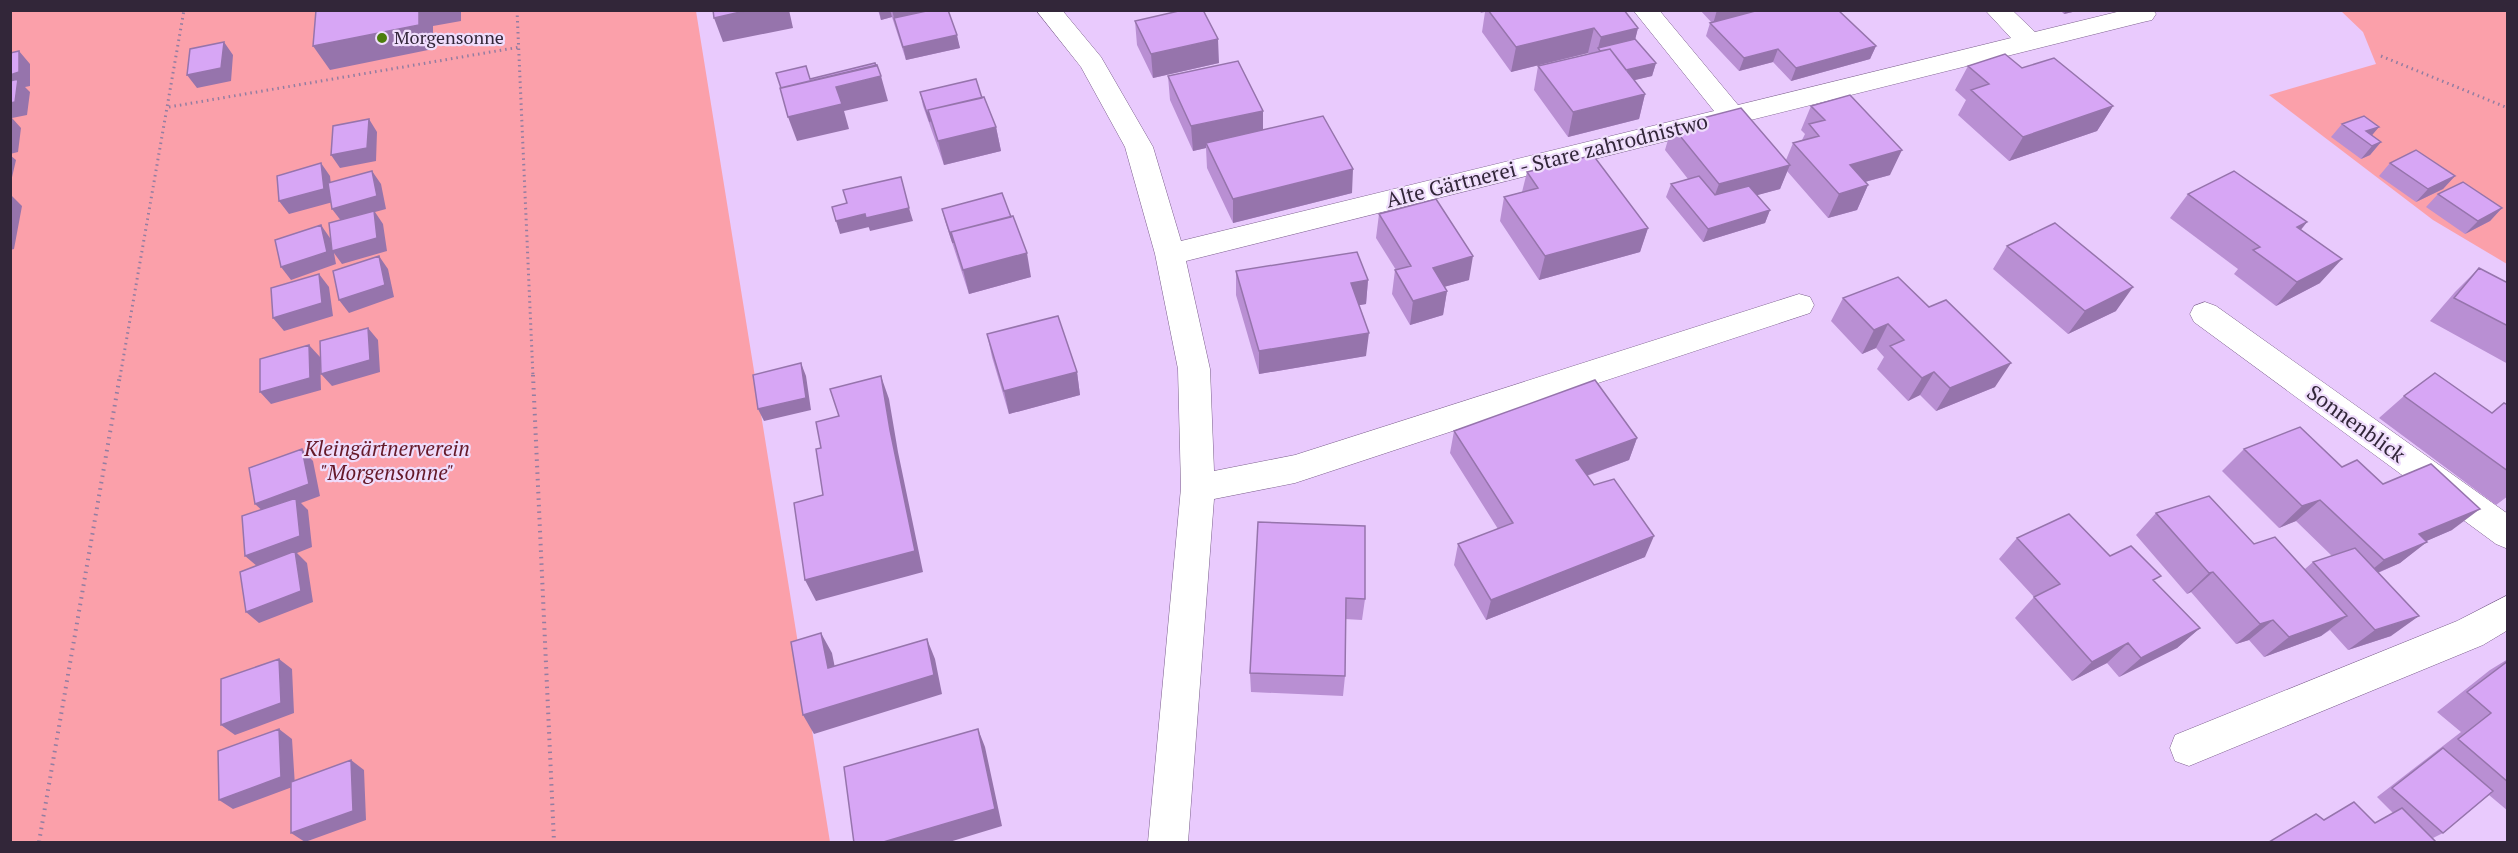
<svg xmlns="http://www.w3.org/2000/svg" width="2518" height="853" font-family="'PT Serif',serif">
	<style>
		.green { fill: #fba0aa }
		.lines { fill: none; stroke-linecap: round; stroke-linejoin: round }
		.minor-casing { stroke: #7b5f8c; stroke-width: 1 }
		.path-far1 { stroke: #937da1; stroke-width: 3; stroke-dasharray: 1.5 4; stroke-linecap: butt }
		.path { stroke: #937da1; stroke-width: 4; stroke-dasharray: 1.5 5; stroke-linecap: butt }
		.minor { fill: #fff; fill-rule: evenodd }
		.wall { fill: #b98fd3 }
		.shaded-wall { fill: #9674ac }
		.building { fill: #d7a6f5; stroke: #9674ac; stroke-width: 1.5 }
		.poi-dot { fill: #4c7e0d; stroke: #efddfc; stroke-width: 2 }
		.labels { text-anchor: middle; stroke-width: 4.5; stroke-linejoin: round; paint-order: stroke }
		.far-poi-label { font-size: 18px; fill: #322639; stroke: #efddfc; text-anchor: start }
		.street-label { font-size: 21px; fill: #322639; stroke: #efddfc }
		.park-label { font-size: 21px; font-style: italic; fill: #651929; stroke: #efddfc }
	</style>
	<rect width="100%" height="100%" fill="#e9cafd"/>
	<path class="green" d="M10,11H696L830,842H11Z
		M2341,11H2507V264L2433,220L2269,95L2376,64L2363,32Z"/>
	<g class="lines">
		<g class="minor-casing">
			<path id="minor" d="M1036,10H1062L1101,57L1153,147L1181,241L1714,111L1633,10H1659L1738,105L2011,38L1985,10H2012L2035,32L2125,10H2153L2156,14L2152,20L2143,22L1186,261L1210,369L1214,471L1295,455L1799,294L1810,297L1814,305L1810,313L1295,483L1214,499L1188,842H1148L1181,488L1178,369L1155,254L1125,147L1081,67Z
				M2205,302L2216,306L2508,514V549L2496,544L2194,322L2190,314L2194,306Z
				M2508,595V630L2483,645L2189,766L2175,761L2170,748L2175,735L2457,621Z"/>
		</g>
		<path class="path-far1" d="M517,10L533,377
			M2381,56L2508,108
			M169,107L520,47
			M120,377L184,10"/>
		<path class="path" d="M533,375L554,842
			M39,842L120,375"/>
		<use href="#minor" class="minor"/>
	</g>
	<path class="wall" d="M878,10H948L960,48L906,60L892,17L881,20Z
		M1479,10H1624L1638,28L1635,39L1656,63L1652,76L1634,80L1645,94L1639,119L1568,137L1534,90L1538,66L1589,54L1588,53L1511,72L1482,32L1485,12L1481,13Z
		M1700,10H1838L1876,46L1870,59L1791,81L1773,62L1739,71L1706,36L1710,23H1712Z
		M2060,10H2081L2064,14Z
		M1135,21L1219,63L1153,78L1137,45Z
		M1968,66L2022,68L2113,106L2097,131L2009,161L1958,115L1966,100L1955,90Z
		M1168,76L1263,111V130L1352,193L1233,223L1207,168L1206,148L1193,151L1170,100Z
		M920,92L982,98L996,127L1001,151L944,165L923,106Z
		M1811,106L1890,175L1865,182L1868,185L1857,210L1828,218L1787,171L1780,189L1757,195L1770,210L1765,223L1703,242L1666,197L1671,184L1688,179L1665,150L1672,126L1786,160L1793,143L1802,140L1805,134L1801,130Z
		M2342,124L2372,135L2381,142L2370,155L2361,159L2331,137Z
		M2390,163L2455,176L2443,189L2416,202L2379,176Z
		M1527,172L1648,228L1640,252L1539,280L1500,221L1504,197L1522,192Z
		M2188,194L2307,222L2301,230L2320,283L2276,306L2234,274L2238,269L2170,218Z
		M2438,194L2502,208L2490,221L2465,234L2426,207Z
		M942,209L1031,277L969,294L945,221Z
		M1379,214L1469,280L1444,287L1447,291L1443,315L1410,325L1392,294L1395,270H1396L1376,238Z
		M2007,246L2116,311L2068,334L1993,269Z
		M2479,268L2508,283V364L2430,321L2455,292Z
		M1236,271L1368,280L1366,304L1359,305L1366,356L1259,374L1236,295Z
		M1843,298L1995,387L1936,411L1920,395L1908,401L1877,369L1884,357L1876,348L1862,354L1831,321Z
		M987,334L1077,372L1080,395L1009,414L992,357Z
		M2404,396L2492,413L2508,405V496L2496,505L2379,418Z
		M1454,431L1637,438L1629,460L1587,476L1645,557L1486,620L1454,565L1458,544L1498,529L1450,453Z
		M2244,449L2342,467L2383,484L2452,530L2426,541L2400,563L2378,573L2391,636L2348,650L2330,630L2321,636L2264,657L2249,640L2236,644L2191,592L2187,594L2136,535L2156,513L2254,544L2305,569L2313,562L2332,556L2296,521L2279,528L2222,471Z
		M1258,522L1365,599L1362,620L1345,619V676L1343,696L1251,692L1250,673Z
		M2017,538L2110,556L2155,582L2200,628L2177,648L2119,677L2107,663L2072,681L2015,618L2034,597L1999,559Z
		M2508,659V811L2489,795L2443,833L2433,838L2437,843H2268L2316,814L2324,820L2375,823L2393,813L2377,797L2461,732L2437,712L2490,670Z"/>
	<path class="shaded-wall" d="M419,10H461V21L433,26V49L330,70L313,46Z
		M749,10H789L793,28L723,42L714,18Z
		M879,10H890L892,17L881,20Z
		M892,10H948L894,18Z
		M1717,10H1771L1713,24Z
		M2066,10H2081L2064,14Z
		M1594,28L1588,53L1511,72L1516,47Z
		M1638,28L1632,52L1598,48L1601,37Z
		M957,35L960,48L906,60L903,47Z
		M1218,39L1219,63L1153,78L1151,54Z
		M224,42L233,55L231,81L197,88L187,75Z
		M1876,46L1870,59L1791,81L1796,68Z
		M1778,49L1773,62L1739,71L1744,58Z
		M19,51L30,64V86L25,87L30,92L27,115L12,118L21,128L18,152L10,154V75Z
		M1656,63L1652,76L1614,85L1617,72Z
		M881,76L888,101L844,111L849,129L797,141L788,117L784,100Z
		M1645,94L1639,119L1568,137L1573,112Z
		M2113,106L2097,131L2009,161L2023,137Z
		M1263,111V135L1206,143V148L1193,151L1191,126Z
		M369,119L377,132L376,161L340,168L331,155Z
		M996,127L1001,151L944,165L938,141Z
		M2379,127L2368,140L2366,131Z
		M2381,142L2370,155L2361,159L2372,146Z
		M1902,150L1890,175L1839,189L1850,165Z
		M10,155L16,160L10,186Z
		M321,163L330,176L333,202L289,214L279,201Z
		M1790,165L1780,189L1710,208L1719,184Z
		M1353,169L1352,193L1233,223V199Z
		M372,171L381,184L386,209L375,212L383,224L387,251L342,264L334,253L336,264L291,280L281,267L321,225L330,238L333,251L342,222L332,209Z
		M2455,176L2443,189L2416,202L2428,189Z
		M1868,185L1857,210L1828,218L1839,194Z
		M10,194L22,206L14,249L10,250Z
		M909,208L913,221L870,231L866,218Z
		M2502,208L2490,221L2465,234L2478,221Z
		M1770,210L1765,223L1703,242L1708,229Z
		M865,214L869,227L840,234L836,221Z
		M2307,222L2287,246L2297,227Z
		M1648,228L1640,252L1539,280L1545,256Z
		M1027,253L1031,277L969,294L963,270Z
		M379,256L388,269L394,297L349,313L339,300Z
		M1473,256L1469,280L1429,291L1433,268Z
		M2342,259L2320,283L2276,306L2297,282Z
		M319,274L329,287L333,316L284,331L273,318Z
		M1368,280L1366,304L1349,307L1351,283Z
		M2133,287L2116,311L2068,334L2085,311Z
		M1447,291L1443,315L1410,325L1413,301Z
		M1888,324L1876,348L1862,354L1874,330Z
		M368,328L378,340L380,372L332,386L321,374Z
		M1369,333L1366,356L1259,374V351Z
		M309,345L320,357L321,390L271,404L260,392Z
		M801,363L806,376L811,410L764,421L758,409Z
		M2011,363L1995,387L1936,411L1950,388Z
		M1077,372L1080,395L1009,414L1004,391Z
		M1934,372L1920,395L1908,401L1922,378Z
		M881,376L889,399L898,452L923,572L816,601L805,580L890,430Z
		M1637,438L1629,460L1569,482L1576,460Z
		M302,449L313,461L320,496L301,503L308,510L312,547L297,553L307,563L313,602L259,623L246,612L258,567L245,556L267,515L255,504Z
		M2320,500L2296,521L2279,528L2302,506Z
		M2480,509L2452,530L2392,556L2419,534Z
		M1654,536L1645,557L1486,620L1491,600Z
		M2427,542L2400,563L2358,581L2384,560Z
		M2213,572L2191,592L2187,594L2209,573Z
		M2347,616L2321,636L2264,657L2289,637Z
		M2419,616L2391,636L2348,650L2375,630Z
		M2273,620L2249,640L2236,644L2260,624Z
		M2200,628L2177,648L2119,677L2141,658Z
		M821,633L832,653L839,688L828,668Z
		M927,639L935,659L942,694L814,734L803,715Z
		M2128,643L2107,663L2072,681L2092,662Z
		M279,659L292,669L294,713L235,735L221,725Z
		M279,729L292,739L295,786L233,809L219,800Z
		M978,729L985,747L1002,826L946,843H880Z
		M351,760L364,770L366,820L305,842L291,833Z"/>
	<path class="building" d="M316,10H419V25L313,46Z
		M713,10H749L714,18Z
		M931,10H948L957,35L903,47L894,18Z
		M1183,10H1203L1218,39L1151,54L1135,21Z
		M1488,10H1624L1638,28L1601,37L1594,28L1516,47Z
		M1759,10H1838L1876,46L1796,68L1778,49L1744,58L1710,23Z
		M1635,39L1656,63L1626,70L1610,49L1600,51L1598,48Z
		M224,42L221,68L187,75L190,49Z
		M1610,49L1645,94L1573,112L1538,66Z
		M19,51V72L10,75V53Z
		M2005,54L2022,68L2054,58L2113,106L2023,137L1971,90L1989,84L1968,66Z
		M1238,61L1263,111L1191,126L1168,76Z
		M875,63L876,66L781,88L776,73L806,66L810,79Z
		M877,65L881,76L836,87L842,104L788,117L780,88Z
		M18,79L15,102L10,103V81Z
		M976,79L982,98L928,110L930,122L920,92Z
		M1850,95L1902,150L1850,165L1868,185L1839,194L1793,143L1819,136L1809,124L1825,120L1811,106Z
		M984,97L996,127L938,141L928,110Z
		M1741,108L1790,165L1719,184L1672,126Z
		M1323,116L1353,169L1233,199L1206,143Z
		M2364,116L2379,127L2366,131L2381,142L2372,146L2342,124Z
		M369,119L367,148L331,155L333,126Z
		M2416,150L2455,176L2428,189L2390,163Z
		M1593,155L1648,228L1545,256L1504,197L1538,188L1527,172Z
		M321,163L324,189L279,201L277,176Z
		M372,171L377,196L332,209L328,183Z
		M2234,171L2307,222L2297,227L2342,259L2297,282L2253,250L2260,247L2188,194Z
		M1699,176L1715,195L1749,186L1770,210L1708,229L1671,184Z
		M901,177L909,208L866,218L865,214L836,221L832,207L847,203L843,190Z
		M2463,182L2502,208L2478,221L2438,194Z
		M1002,193L1011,217L951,232L953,243L942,209Z
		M1436,199L1473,256L1433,268L1447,291L1413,301L1395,270L1411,266L1379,214Z
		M374,211L377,238L332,251L329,223Z
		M1013,216L1027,253L963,270L951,232Z
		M2055,223L2133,287L2085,311L2007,246Z
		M321,225L327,252L281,267L275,240Z
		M1357,252L1368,280L1351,283L1369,333L1259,351L1236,271Z
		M379,256L385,285L339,300L333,271Z
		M2479,268L2508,283V326L2454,298Z
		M319,274L322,303L273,318L271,288Z
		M1898,277L1929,307L1946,300L2011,363L1950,388L1934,372L1922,378L1890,346L1904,340L1888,324L1874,330L1843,298Z
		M1058,316L1077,372L1004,391L987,334Z
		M368,328L370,360L321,374L320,341Z
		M309,345L310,378L260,392V359Z
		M801,363L806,398L758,409L753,375Z
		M2435,373L2492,413L2504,403L2508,405V471L2404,396Z
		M881,376L890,430L915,551L805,580L794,503L823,495L816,449L821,448L816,422L839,416L830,389Z
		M1595,380L1637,438L1576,460L1594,485L1614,479L1654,536L1491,600L1458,544L1513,523L1454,431Z
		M2300,427L2342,467L2357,460L2383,484L2431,464L2480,509L2419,534L2427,542L2384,560L2320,500L2302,506L2244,449Z
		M302,449L309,484L255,504L249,468Z
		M2209,496L2254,544L2275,537L2347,616L2289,637L2273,620L2260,624L2213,572L2209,573L2156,513Z
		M296,498L300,536L245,556L242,516Z
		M2069,514L2110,556L2131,546L2161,576L2153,580L2200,628L2141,658L2128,643L2092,662L2034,597L2060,584L2017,538Z
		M1258,522L1365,526V599L1346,598L1345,676L1250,673Z
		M2355,548L2419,616L2375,630L2313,562Z
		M295,551L301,591L246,612L240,572Z
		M821,633L828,668L927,639L934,675L803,715L791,642Z
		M279,659L281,703L221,725V679Z
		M2508,661V782L2458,739L2491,713L2467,692Z
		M279,729L281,777L219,800L218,751Z
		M978,729L995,809L880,843H854L844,767Z
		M2443,748L2493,791L2443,833L2392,788Z
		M351,760L353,811L291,833V782Z
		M2354,802L2375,823L2402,808L2437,843L2269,842L2316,814L2324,820Z"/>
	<circle class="poi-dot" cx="382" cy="38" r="6"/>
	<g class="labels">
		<g class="far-poi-label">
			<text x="394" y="44">Morgensonne</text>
		</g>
		<g class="street-label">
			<text transform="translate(1547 161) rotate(-14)" y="7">Alte Gärtnerei - Stare zahrodnistwo</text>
			<text transform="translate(2356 424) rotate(36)" y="7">Sonnenblick</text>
		</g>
		<g class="park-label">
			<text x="387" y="456">Kleingärtnerverein<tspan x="387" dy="24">"Morgensonne"</tspan></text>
		</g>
	</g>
	<rect width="2518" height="853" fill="none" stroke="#322639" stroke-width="24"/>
</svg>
